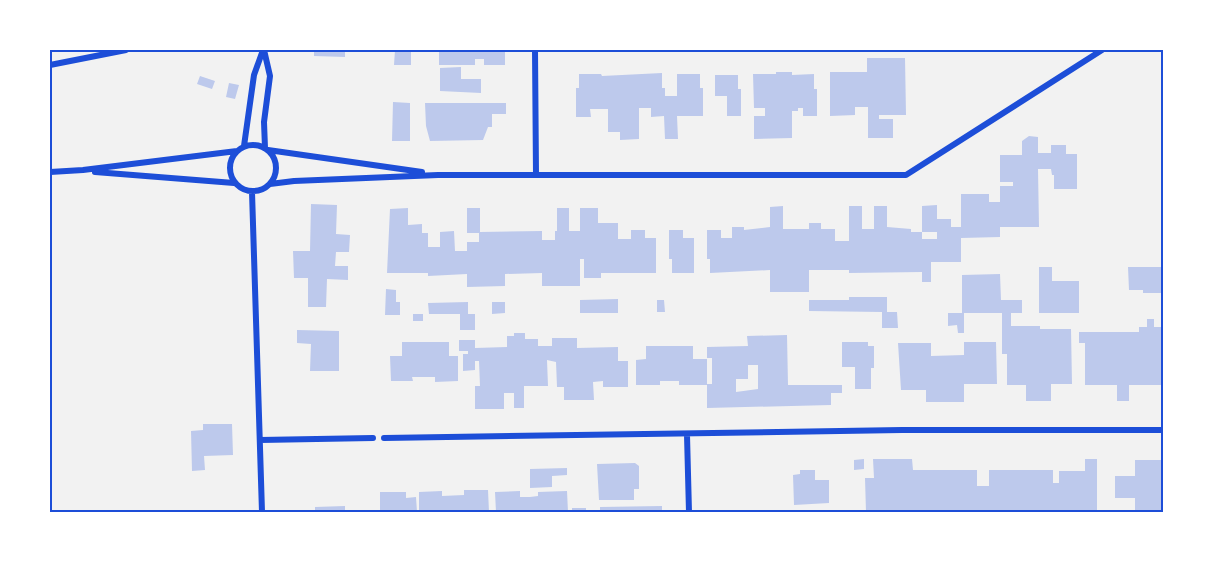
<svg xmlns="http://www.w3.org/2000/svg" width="1213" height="562" font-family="'Public Sans',sans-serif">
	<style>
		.building { fill: #bdc9ec; fill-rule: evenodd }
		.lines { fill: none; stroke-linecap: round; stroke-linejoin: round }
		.minor { stroke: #1d4ed8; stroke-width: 6 }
		.neatline { fill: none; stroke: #1d4ed8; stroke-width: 2 }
	</style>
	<rect width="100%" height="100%" fill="#f2f2f2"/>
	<path class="building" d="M314,50H345V57L314,56Z
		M395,50H411V65H394Z
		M439,50H505V65H484V59H475V65H439Z
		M867,58H905L906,115H879V119H893V138H868V107H855V115L830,116V72H867Z
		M461,67V79H481V93L440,91V68Z
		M776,72H792V75L814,74V89H817V116H803V108H798V111H792V138L754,139V116H765V108H754L753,74H776Z
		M662,73V88H665V96H677V74H700V88H703V116H677L678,139H665L664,116L651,117V108H639V139L620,140V132H608V109H590L591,117H576V88H579V74H601L602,76Z
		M715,75H738V89H741V116H727V96H715Z
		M200,76L215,81L212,89L197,84Z
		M229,83L239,85L235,99L226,97Z
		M393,102L410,103V141H392Z
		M425,103H506V114H492V127H488L483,140L430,141L426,126Z
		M1029,136L1038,137V153H1051V145H1066V154H1077V189H1054V175H1052L1051,169H1038L1039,227H1000V237L961,238V262H931V282H922V272L849,273V270H809V292H770V270L710,273V259H707V230H721V238H732V227H744V230L770,227V207L783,206V229H809V223H821V229H835V241H849V206H862V229H874V206H887V227L911,229V232H922V206L937,205V219H951V227H961V194H989V202H1000V186H1013V182H1000V155H1022V141ZM922,232H937V239H922Z
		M311,204L337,205L336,234L350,235L349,252H336L335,266H348V280L327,279L326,307H308V278H294L293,251H310Z
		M408,208V225L422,224V233H428V247H440V232L454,231L455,251H467V242H479V233H467V208H480V232L542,231V240H555V231H557V208H569V231H580V208H598V223H618V239H631V230H645V238H656V273H601V278H584V259H580V286H542V273L505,274V286L467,287V274L428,276V273H387L390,209Z
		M669,230H683V238H694V273H672V259H669Z
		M1039,267H1052V281H1079V313H1039Z
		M1128,267H1164V293H1143V290H1129Z
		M1000,274L1001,300H1022V313H1011V326H1040V329H1071L1072,384H1051V401H1026V385H1007V354H1002V313H964V333H958L957,325L948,326V313H962V275Z
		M386,289L396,290V302H400V315H385Z
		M849,297H887V312H897L898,328H882V312L809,311V300H849Z
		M618,299V313H580V300Z
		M657,300H664L665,312H657Z
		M468,302V314H475V330H460V314H429L428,303Z
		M492,302H505V313L492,314Z
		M413,314H423V321H413Z
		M1147,319H1154V327H1164V385H1129V401H1117V385H1085V343H1079V332H1139V327H1147Z
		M297,330L339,331V371H310L311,344L297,343Z
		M514,333H525V339H538V346H552V338H577V348L618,347V361H628V387H603V381L593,382L594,400H564V387H557L556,362L547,360L548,386H524V408H514V393H504V409H475V386H480L479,361H475V370L463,371V354H468V351H459V340H475V348L507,347V336H514Z
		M787,335L788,385H842V393H831V405L707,408V385H679V381H660V385H636V360L646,359V346H693V359H707V384H712V358H707V347L748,346L747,336ZM748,365H758V389L736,392V379H748Z
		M402,342H449V356H458V381L435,382V377H412L413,381H391L390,356H402Z
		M842,342H868V346H874V368H871V389H855V367H842Z
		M964,342H996L997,384H964V402H926V390H901L898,343H931V356L964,355Z
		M203,424H232L233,455L204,456L205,470L192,471L191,431L203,430Z
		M864,459V469L854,470V460Z
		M873,459H912L913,470H977V486H989V470H1053V483H1059V471H1085V459H1097V512H866L865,478H874Z
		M1135,460H1164V512H1135V498H1115V476H1135Z
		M635,463L639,466V489H634V500H599L597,464Z
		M567,468V475L552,476V487L530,488V469Z
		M800,470H815V480H829V503L794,505L793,475L800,474Z
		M464,490H488L489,512H419V492L442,491V496L464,495Z
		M520,491V497H530L538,496V492L567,491L568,512H496L495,492Z
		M380,492H406V498L416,497L417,512H380Z
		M345,506V512H315V507Z
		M662,506V512H600V507Z
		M572,508H586V512H572Z"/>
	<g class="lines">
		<path class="minor" d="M264,50L270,76L264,122L265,148
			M535,50L536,175
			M50,65L126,50
			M230 168a23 23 0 1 1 46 0a23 23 0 1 1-46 0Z
			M244,146L254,75L263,50
			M268,150L422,172
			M50,172L83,170L237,151
			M95,172L234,183
			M270,184L294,181L438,175H906L1102,50
			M252,192L262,512
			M687,435L689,512
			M384,438L902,430H1164
			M260,440L373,438"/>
	</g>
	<rect width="1213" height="562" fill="none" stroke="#ffffff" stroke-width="102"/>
	<rect x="51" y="51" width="1111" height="460" class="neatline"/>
</svg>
